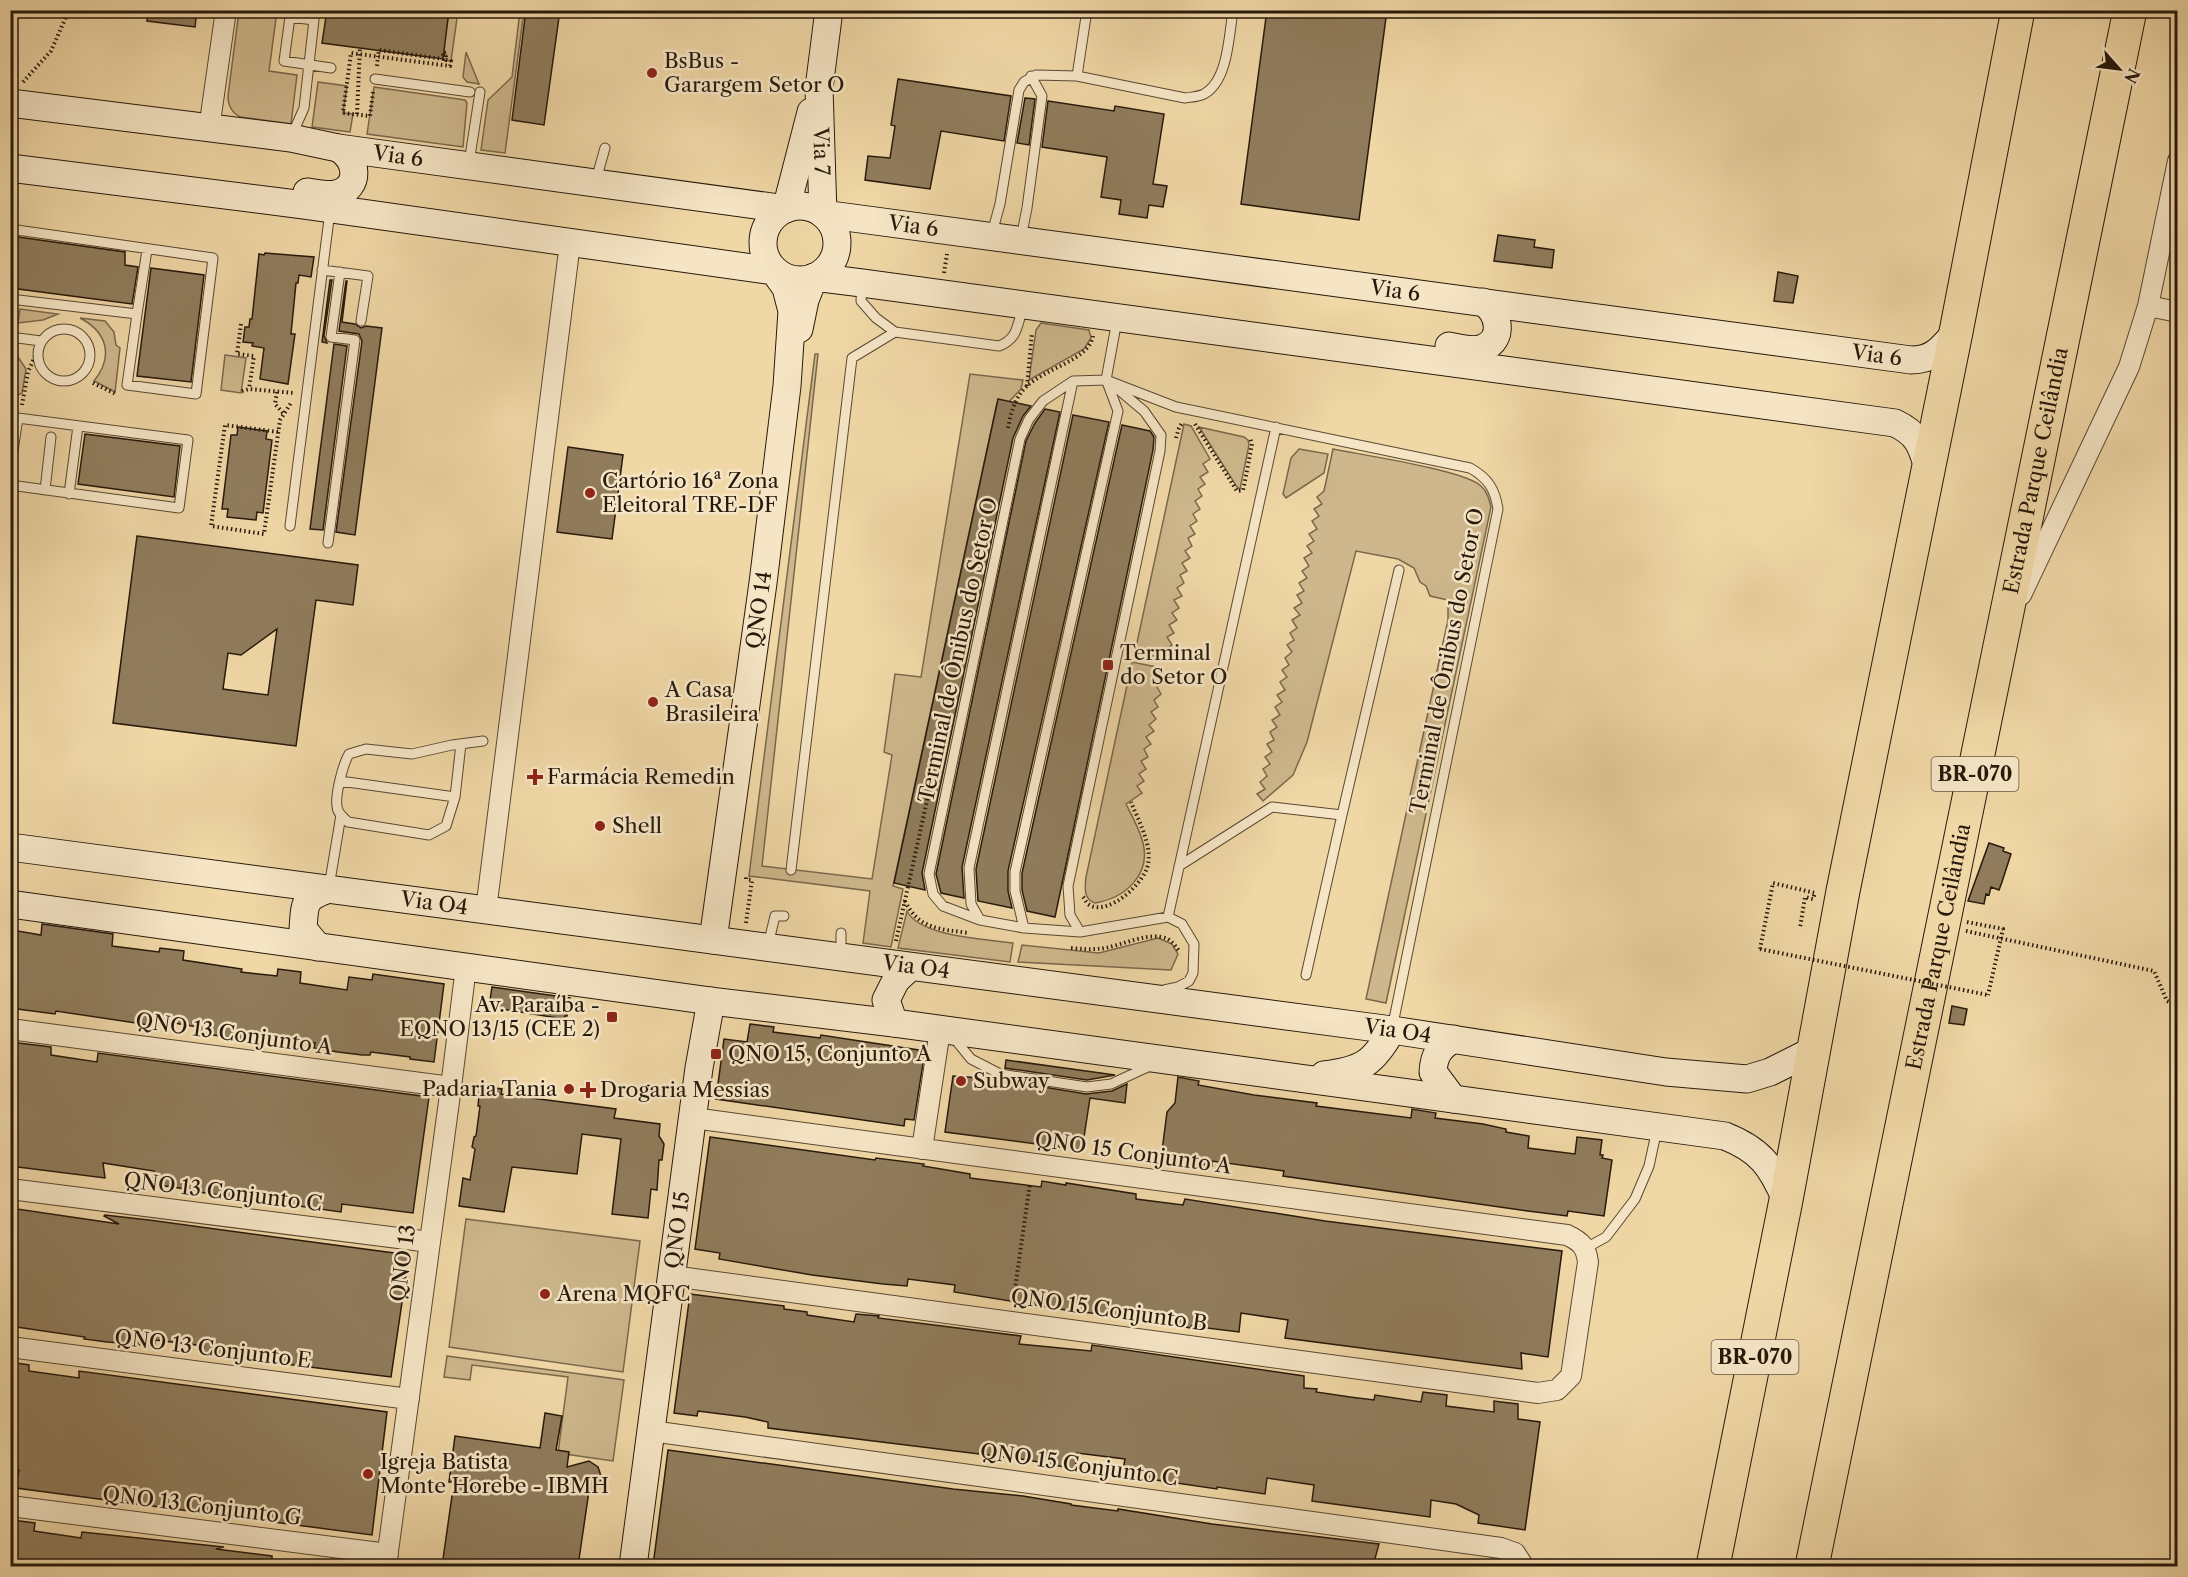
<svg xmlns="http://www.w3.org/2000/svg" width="2188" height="1577" font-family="'Libre Caslon Text',serif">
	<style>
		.green { fill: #ceb78c; stroke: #7a684c; stroke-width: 1.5 }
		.building { fill: #907c5c; stroke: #27190b; stroke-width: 1.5; fill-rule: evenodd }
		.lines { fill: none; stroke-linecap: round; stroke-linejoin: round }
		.lane-casing { stroke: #594832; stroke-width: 11 }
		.street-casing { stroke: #594832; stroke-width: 22 }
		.secondary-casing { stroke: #27190b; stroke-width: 29 }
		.highway-casing { stroke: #27190b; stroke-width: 35 }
		.path { stroke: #27190b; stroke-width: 4; stroke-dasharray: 1.5 3; stroke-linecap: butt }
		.lane { stroke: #f5e5c5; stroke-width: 9 }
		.street { stroke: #f5e5c5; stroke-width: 20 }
		.secondary { stroke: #f5e5c5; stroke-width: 27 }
		.highway { stroke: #f0d7a6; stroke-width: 33 }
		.path-bridge { stroke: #27190b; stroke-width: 4; stroke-dasharray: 1.5 3; stroke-linecap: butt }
		.poi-dot { fill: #8f2418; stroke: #f5e5c5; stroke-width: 2 }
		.labels { text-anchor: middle; stroke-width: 5; stroke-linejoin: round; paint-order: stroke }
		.shield { fill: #f5e5c5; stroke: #655643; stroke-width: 1.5 }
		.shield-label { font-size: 20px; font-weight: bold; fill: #27190b }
		.poi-label { font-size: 21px; fill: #27190b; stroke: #f5e5c5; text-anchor: start }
		.street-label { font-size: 21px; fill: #27190b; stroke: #f5e5c5 }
	</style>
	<rect width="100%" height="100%" fill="#f0d7a6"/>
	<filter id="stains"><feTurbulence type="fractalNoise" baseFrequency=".00333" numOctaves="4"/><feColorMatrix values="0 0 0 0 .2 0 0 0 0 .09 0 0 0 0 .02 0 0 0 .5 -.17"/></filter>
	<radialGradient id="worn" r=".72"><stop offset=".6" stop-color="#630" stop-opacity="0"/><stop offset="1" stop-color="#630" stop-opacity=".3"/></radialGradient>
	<path class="green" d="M239,11H277L269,71L297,75L291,124L241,117C232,114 228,105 228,96Z
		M449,11H458L451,61L446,60V53L443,52Z
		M520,11H524L505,153L481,150L488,100L512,77Z
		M466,52L479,84L467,82L463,77Z
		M318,82L347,86L343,113L353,114L350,132L312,127Z
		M374,87L465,100L467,103L463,147L367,134Z
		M20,309L58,314L43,320L18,323Z
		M80,318L105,321L114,332L116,345L120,348L115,392L94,381C114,356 107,332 80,318Z
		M1041,323L1089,330L1091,338L1084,349L1029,380L1036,330Z
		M11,351L16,354L26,369L22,393L11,399L16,356L11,354Z
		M815,354H818L762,866L872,879L892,755L884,752L895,674L921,677L970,374L1023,380L1021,389L1007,404L997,403L893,886L903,889L891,947L863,943L870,891L749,876Z
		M225,355L246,358L241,393L221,390Z
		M1184,424L1191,426L1210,459L1203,464L1208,472L1200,477L1205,484L1198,489L1202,496L1195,501L1200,509L1193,514L1197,521L1190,526L1195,534L1188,538L1192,546L1185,551L1190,558L1182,563L1187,571L1180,575L1184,583L1177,588L1182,596L1174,600L1179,608L1172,613L1177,620L1169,625L1174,633L1167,637L1172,645L1165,649L1166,653L1158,657L1135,652Z
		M1199,427L1244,437L1248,440L1249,445L1240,489L1237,487Z
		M1299,449L1328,454L1324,473L1286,498L1283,494L1291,458Z
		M1333,449C1362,455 1464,470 1481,486C1487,491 1489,499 1491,507L1386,1003L1366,999L1448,620V600L1430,596L1426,586L1420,582L1414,568L1398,559L1356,551L1307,742L1293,775L1263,801L1257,794L1265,789L1260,782L1267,776L1263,769L1270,764L1265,757L1272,752L1267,744L1274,740L1270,732L1277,727L1272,720L1280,715L1275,707L1282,702L1277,695L1285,690L1280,682L1287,677L1282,670L1289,665L1285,658L1292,652L1287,645L1294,640L1290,633L1297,628L1292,620L1300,615L1294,608L1302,603L1297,595L1304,591L1299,583L1307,578L1302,571L1309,566L1304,558L1312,553L1307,546L1314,541L1309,534L1317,529L1312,521L1319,516L1314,509L1322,504L1317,497L1324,491Z
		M1132,662L1156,667L1164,682L1157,687L1161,694L1154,700L1158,707L1151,712L1156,719L1149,725L1154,731L1146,737L1151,744L1144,749L1148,757L1141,761L1146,769L1139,774L1144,781L1137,786L1142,793L1126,804C1132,816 1140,830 1143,843C1151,875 1125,898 1095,903C1083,899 1085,887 1086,877Z
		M907,911C920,937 986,939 1013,943L1010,962L898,948Z
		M1158,938L1172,944L1178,954L1171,970L1018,962L1022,945L1099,953Z
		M466,1219L640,1241L623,1372L449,1347Z
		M447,1356L624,1380L613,1461L558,1453L568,1377L472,1365L470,1380L444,1377Z"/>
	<path class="building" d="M148,10H197L195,27L147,21Z
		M327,10H449L443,59L322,43Z
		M526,10H560L544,125L512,120Z
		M1267,10H1387L1359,220L1241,204Z
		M898,79L1011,96L1004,141L941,131L930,189L865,180L868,156L890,158L895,126L891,125Z
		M1025,98L1035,99L1029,145L1017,143Z
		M1048,101L1114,111L1115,106L1164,114L1153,184L1167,186L1163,207L1149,205L1147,218L1119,214L1121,200L1101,197L1107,157L1042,147Z
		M1498,235L1535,240L1534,247L1554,250L1552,268L1494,261Z
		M18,237L125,252V265L138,267L132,304L11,288Z
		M265,253L314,257L311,277L299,275L298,283H296L291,334H295L288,384L260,379L264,348L252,346L253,343L243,342L245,327H249L250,319H252L259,254L264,255Z
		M151,268L204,275L191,382L137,376Z
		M1778,272L1798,276L1793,303L1774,301Z
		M330,280H332L324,336L327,343L322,342Z
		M346,281H347L342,322L355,324L361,328L366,326L382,328L355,535L336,532L362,341L359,334L339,331Z
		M334,344L347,346L323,530L310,529Z
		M998,399L1031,406L1023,416L1013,438L922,873L925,890L894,883Z
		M1045,409L1060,412L962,867L964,898L941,893L936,874L1026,441L1035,423Z
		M1073,415L1109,422L1008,871V891L1012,908L978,901L976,869Z
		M1122,425L1150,431L1154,437L1153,450L1055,917L1027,911L1022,890V873Z
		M238,427L267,431L266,439L272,440L263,513L257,512L256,520L227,517L228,509H222L231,435H237Z
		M85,434L180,446L174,497L78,484Z
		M568,447L623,455L612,539L557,532Z
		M137,536L358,565L353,605L316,600L296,746L113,723ZM277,629L268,695L223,689L228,653L241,655Z
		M1989,843L2004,848L2003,851L2011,854L2002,882L1999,890L1991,887L1989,895L1986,894L1984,904L1968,901Z
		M42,924L113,934L112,946L159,952L160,948L184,951L183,960L242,969L241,972L277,976L278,969L301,972L300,983L347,990L349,977L372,980L373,974L444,984L434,1062L410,1059V1057L371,1052L370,1055H362L338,1052L314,1048L315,1043L245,1033L244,1039L197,1033L198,1027L174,1023L152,1020L149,1025L56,1011L55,1014L10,1008V933L17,934L18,931L41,935Z
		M492,987L570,998L567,1016H565L564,1019L489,1007Z
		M1952,1006L1967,1009L1964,1025L1949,1023Z
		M750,1024L774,1027L773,1032L820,1038L821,1035L925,1051L914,1120L905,1119L904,1126L716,1099L724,1039L747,1042Z
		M10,1042L51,1047V1055L97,1062L98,1053L429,1097L413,1213L342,1204L341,1212L199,1192V1191L152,1184L154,1171L103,1163L105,1178L10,1166Z
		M1006,1060L1115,1075L1087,1080L1005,1068Z
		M953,1076L995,1079L1086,1094L1112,1091L1127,1084L1125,1103L1090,1098L1082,1150L945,1132Z
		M1178,1077L1199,1081L1198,1085L1254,1095L1317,1103L1316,1106L1411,1118L1412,1109L1436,1113L1435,1118L1483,1124L1506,1129V1132L1529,1136L1528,1148L1575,1154L1577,1137L1602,1140L1600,1155H1603L1602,1158L1612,1160L1604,1216L1568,1211L1567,1216L1528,1211L1283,1176L1284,1171L1212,1161V1166L1161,1159L1167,1112L1175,1103Z
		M480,1086L502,1089L501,1094L616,1109L614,1118L660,1124L659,1136L664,1144L662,1160H659L657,1190L651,1189L648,1218L612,1214L621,1139L582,1134L577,1174L512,1167L504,1212L459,1206L463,1178L470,1180L475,1149L472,1147L474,1137L476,1136L480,1106H478Z
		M710,1137L875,1160L876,1158L924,1164L923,1166L970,1174V1178L1041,1187L1042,1181L1066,1185V1183L1136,1194V1199L1183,1205L1185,1199L1325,1221L1562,1251L1548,1357L1521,1353L1522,1369L1285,1338L1288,1320L1241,1313L1239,1332L1191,1326L1190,1328L1120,1316L1072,1311L954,1292L955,1285L908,1279L907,1286L883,1284L812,1275L719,1259L720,1253L695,1249Z
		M10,1208L119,1224L104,1216L105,1215L149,1220L409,1255L391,1377L202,1354L204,1346L155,1340V1346L107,1342L84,1339L85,1337L10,1326Z
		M690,1294L784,1306V1309L807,1312V1315L854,1322L856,1314L879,1316L878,1318L1021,1336L1019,1344L1091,1351L1092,1345L1304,1376V1388L1317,1389L1316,1392L1350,1397L1374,1400L1375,1395L1421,1402L1423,1392L1447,1395L1446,1406L1494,1412V1401L1518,1404V1419L1540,1422L1525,1530L1478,1523L1479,1515L1456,1504L1431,1500L1430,1517L1312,1501L1314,1485L1267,1478L1265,1494L1217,1487V1489L1122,1475L1125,1459L1077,1453L1075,1469L1028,1460L768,1428V1422L745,1417L698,1411L697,1416L674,1413Z
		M10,1362L29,1365V1371L79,1378V1371L387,1412L372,1535L16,1488L19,1470L10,1469Z
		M545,1413L562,1416L556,1450L569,1452L567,1467L589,1461L598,1467L602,1479L596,1489L589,1491L578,1566H442L454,1482H449L455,1436L540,1448Z
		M668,1450L953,1489L1023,1496L1071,1504V1505L1118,1511V1509L1212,1524L1379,1544L1373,1566H1174L1159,1564V1566H653Z
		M12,1520L35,1523L34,1531L81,1538L82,1532L224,1547L216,1549L272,1556V1566H10Z"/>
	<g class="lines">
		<g class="lane-casing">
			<path id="lane" d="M1077,76L1087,10
				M375,79L470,92
				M292,135L304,108L314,20L290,17L284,61L331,68
				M469,163L480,92
				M596,180L605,148
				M10,229L213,258L196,394L127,385L137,314L10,299
				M992,233L1000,204L1019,90L1024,82L1036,75L1077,76L1185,98C1191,97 1198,97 1204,94C1228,81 1229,36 1233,10
				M1021,238L1027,208L1042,96L1031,76
				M322,270L368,276L361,321
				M862,284L861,301L876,318L895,332L999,346C1018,339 1017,325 1023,307
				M137,314L147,250
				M1117,320L1106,380L1073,381L1043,401L1029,419L1020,439L929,874L933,894L943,906L980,920L1024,928L1080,932L1168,917L1182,924L1194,944L1193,973L1189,981L1178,987L1164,990
				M38 355a26 26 0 1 1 52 0a26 26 0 1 1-52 0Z
				M10,337L41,341
				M1106,380L1176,407L1470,468C1488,478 1495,489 1498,509L1392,1029
				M10,417L188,440L179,508L10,485
				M10,471L18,418
				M45,490L51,437
				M69,494L78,426
				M290,526L330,211
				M328,543L355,340L331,337L340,272
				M461,744L455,797L446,826L429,835L348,822C343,817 337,813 337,806C335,795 343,764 349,754L366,749L412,754L452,745L483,741
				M340,781L455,797
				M1342,815L1399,570
				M1179,866L1272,807L1342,815L1306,975
				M791,870L852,358L895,332
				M329,887L341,815
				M1168,917L1276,427
				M980,920L971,904L969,868L1073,381
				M1024,928L1015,891V872L1118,411L1107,382
				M1080,932L1070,915L1068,886L1160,451L1161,435L1144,411L1113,385
				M841,933V955
				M768,945L775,916H784
				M954,1038L971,1059L1000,1074L1087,1087L1111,1084L1152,1065
				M1586,1248L1606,1237L1635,1199L1649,1166L1657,1129"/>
		</g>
		<g class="street-casing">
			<path id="street" d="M209,129L226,10
				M2148,306L2178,312
				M2021,595L2129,367L2148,306L2178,161
				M486,910L570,243
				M10,1029L451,1087
				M922,1149L940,1030
				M10,1189L430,1242
				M672,1276L1538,1393L1557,1390L1571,1376L1588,1262C1586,1247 1582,1242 1567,1235L693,1118
				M10,1347L409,1399
				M651,1431L1501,1548L1515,1553L1522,1564V1566
				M10,1506L388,1554
				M386,1566L451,1087L466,967"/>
		</g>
		<g class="secondary-casing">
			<g id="secondary">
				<path id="s1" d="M829,10L819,88L823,214L1911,360C1934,360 1942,348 1956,332"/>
				<path id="s2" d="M10,103L291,138L338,148L786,209L811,112"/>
				<path d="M10,168L304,205L774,271L786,288L792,311L787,386L763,583L713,940"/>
				<path d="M307,192C316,193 327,196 336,194C361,188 358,159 338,148"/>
				<circle cx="800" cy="243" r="37"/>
				<path d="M799,329L805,300L814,277L862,283L1895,423C1918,434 1921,445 1928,467"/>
				<path d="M1449,346C1459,348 1473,352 1483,348C1505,339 1499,313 1483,302"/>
				<path id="s3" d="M10,847L1392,1030L1666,1072L1747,1079L1770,1072L1814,1050"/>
				<path d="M10,904L711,1001L894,1023L1725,1136C1760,1150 1771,1165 1786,1200"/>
				<path d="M318,947L303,929C305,903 303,898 329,889"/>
				<path d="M894,1023L886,1000L896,980L910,967"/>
				<path d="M1324,1075C1362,1070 1373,1064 1392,1030"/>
				<path d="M1453,1099L1433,1072C1434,1055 1439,1048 1453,1039"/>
				<path id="s4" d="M633,1566L699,1068L711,1001"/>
			</g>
		</g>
		<g class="highway-casing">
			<g id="highway">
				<path d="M1713,1566L1786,1200L1843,891L1956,332L2018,10"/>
				<path id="s5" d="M1812,1566L2130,10"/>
			</g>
		</g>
		<path class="path" d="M377,66L378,56
			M23,82L51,51L69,10
			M373,92L370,116L343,113L351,53L450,66L451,61L446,60V53L443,52V59L379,50L378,56
			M357,114L360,47
			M944,273L947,254
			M241,324L237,354L254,356L249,389
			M93,383L116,394
			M1027,386L1032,333
			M242,391L249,389L294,393
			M277,392L275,404L283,413
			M22,405L28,372L36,354
			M1195,424L1237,491L1243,490L1244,486L1252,444L1250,437
			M1008,428C1011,412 1015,397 1027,386C1044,369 1089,360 1093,336
			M278,432L225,425L211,526L264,534L280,420L291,403
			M1176,438L1179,428L1182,423
			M1083,897C1085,899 1086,902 1088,904C1107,918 1145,883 1148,864C1152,844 1138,820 1131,802
			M905,901C919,930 941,929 969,933
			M1967,922L2003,929L1988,995
			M746,923L752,880L746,879V876
			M1966,931L2154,971L2167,1001L2178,1006
			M896,941L939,746
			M1071,948C1083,949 1093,950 1105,948C1122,945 1144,934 1161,937C1170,938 1174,944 1179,951
			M1760,949L1773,883L1815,893L1813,899L1805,897L1800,928
			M1013,1303L1030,1183"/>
		<use href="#lane" class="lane"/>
		<use href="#street" class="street"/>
		<use href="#secondary" class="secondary"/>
		<use href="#highway" class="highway"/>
		<path class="path-bridge" d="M1760,949L1988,995"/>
	</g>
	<g class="poi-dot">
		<circle cx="652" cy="73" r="6"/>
		<circle cx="590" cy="493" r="6"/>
		<rect x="1102" y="659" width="12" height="12" rx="3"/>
		<circle cx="653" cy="702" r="6"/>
		<path d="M532 768h6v6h6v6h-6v6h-6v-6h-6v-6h6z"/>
		<circle cx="600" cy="826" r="6"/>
		<rect x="606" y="1011" width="12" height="12" rx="3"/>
		<rect x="710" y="1048" width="12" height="12" rx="3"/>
		<circle cx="961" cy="1081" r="6"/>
		<circle cx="569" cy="1089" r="6"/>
		<path d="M585 1081h6v6h6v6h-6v6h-6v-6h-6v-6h6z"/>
		<circle cx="545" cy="1294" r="6"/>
		<circle cx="368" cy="1474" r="6"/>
	</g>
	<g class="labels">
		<g class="shield">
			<rect x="1931.5" y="757" width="87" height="34" rx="4.5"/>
			<rect x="1711.5" y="1340" width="87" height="34" rx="4.5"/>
		</g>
		<g class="shield-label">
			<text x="1975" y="781">BR-070</text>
			<text x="1755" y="1364">BR-070</text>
		</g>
		<g class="poi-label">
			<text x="664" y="68">BsBus -<tspan x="664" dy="24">Garargem Setor O</tspan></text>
			<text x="602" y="488">Cartório 16ª Zona<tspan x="602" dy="24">Eleitoral TRE-DF</tspan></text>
			<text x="1120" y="660">Terminal<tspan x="1120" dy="24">do Setor O</tspan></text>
			<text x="665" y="697">A Casa<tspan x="665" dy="24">Brasileira</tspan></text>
			<text x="547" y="784">Farmácia Remedin</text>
			<text x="612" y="833">Shell</text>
			<text x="600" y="1012" text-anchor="end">Av. Paraíba -<tspan x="600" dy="24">EQNO 13/15 (CEE 2)</tspan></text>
			<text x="728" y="1061">QNO 15, Conjunto A</text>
			<text x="973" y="1088">Subway</text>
			<text x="557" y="1096" text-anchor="end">Padaria Tania</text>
			<text x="600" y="1097">Drogaria Messias</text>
			<text x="557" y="1301">Arena MQFC</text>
			<text x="380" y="1469">Igreja Batista<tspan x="380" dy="24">Monte Horebe - IBMH</tspan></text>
		</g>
		<g class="street-label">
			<text dy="7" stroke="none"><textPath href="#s1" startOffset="142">Via 7</textPath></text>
			<text dy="7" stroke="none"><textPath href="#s2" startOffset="392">Via 6</textPath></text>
			<text dy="7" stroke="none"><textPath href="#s1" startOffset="296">Via 6</textPath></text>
			<text dy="7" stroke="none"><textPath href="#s1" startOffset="782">Via 6</textPath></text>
			<text dy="7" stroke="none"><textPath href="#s1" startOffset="1268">Via 6</textPath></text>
			<text dy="7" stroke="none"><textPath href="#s5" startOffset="1118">Estrada Parque Ceilândia</textPath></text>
			<text transform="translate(759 610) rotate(-82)" y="7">QNO 14</text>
			<text transform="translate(958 650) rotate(-78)" y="7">Terminal de Ônibus do Setor O</text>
			<text transform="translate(1447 661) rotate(-79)" y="7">Terminal de Ônibus do Setor O</text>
			<text dy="7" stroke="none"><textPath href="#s3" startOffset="428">Via O4</textPath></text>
			<text dy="7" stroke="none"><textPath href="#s5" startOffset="632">Estrada Parque Ceilândia</textPath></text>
			<text dy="7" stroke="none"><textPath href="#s3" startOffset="914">Via O4</textPath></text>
			<text dy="7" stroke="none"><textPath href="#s3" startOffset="1400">Via O4</textPath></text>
			<text transform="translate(234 1034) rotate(8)" y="7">QNO 13 Conjunto A</text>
			<text transform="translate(1133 1153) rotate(8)" y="7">QNO 15 Conjunto A</text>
			<text transform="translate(223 1192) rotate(7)" y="7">QNO 13 Conjunto C</text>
			<text dy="7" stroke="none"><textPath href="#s4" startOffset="339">QNO 15</textPath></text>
			<text transform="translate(403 1263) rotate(-82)" y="7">QNO 13</text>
			<text transform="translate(1109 1310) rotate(8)" y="7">QNO 15 Conjunto B</text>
			<text transform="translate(213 1349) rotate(7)" y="7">QNO 13 Conjunto E</text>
			<text transform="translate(1079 1465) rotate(8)" y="7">QNO 15 Conjunto C</text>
			<text transform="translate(202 1506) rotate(7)" y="7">QNO 13 Conjunto G</text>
		</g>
	</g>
	<rect width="2188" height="1577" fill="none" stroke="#f0d7a6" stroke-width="36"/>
	<rect x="12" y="12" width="2164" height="1553" fill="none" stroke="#27190b" stroke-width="3"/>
	<rect x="18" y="18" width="2152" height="1541" fill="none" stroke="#27190b" stroke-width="1.5"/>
	<g transform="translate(2119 69) rotate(118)" stroke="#f5e5c5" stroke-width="4.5" paint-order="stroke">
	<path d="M0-4.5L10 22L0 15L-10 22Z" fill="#27190b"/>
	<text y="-9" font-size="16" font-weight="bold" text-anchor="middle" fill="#27190b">N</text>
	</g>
	<rect width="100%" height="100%" filter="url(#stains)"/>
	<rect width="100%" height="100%" fill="url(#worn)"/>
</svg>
